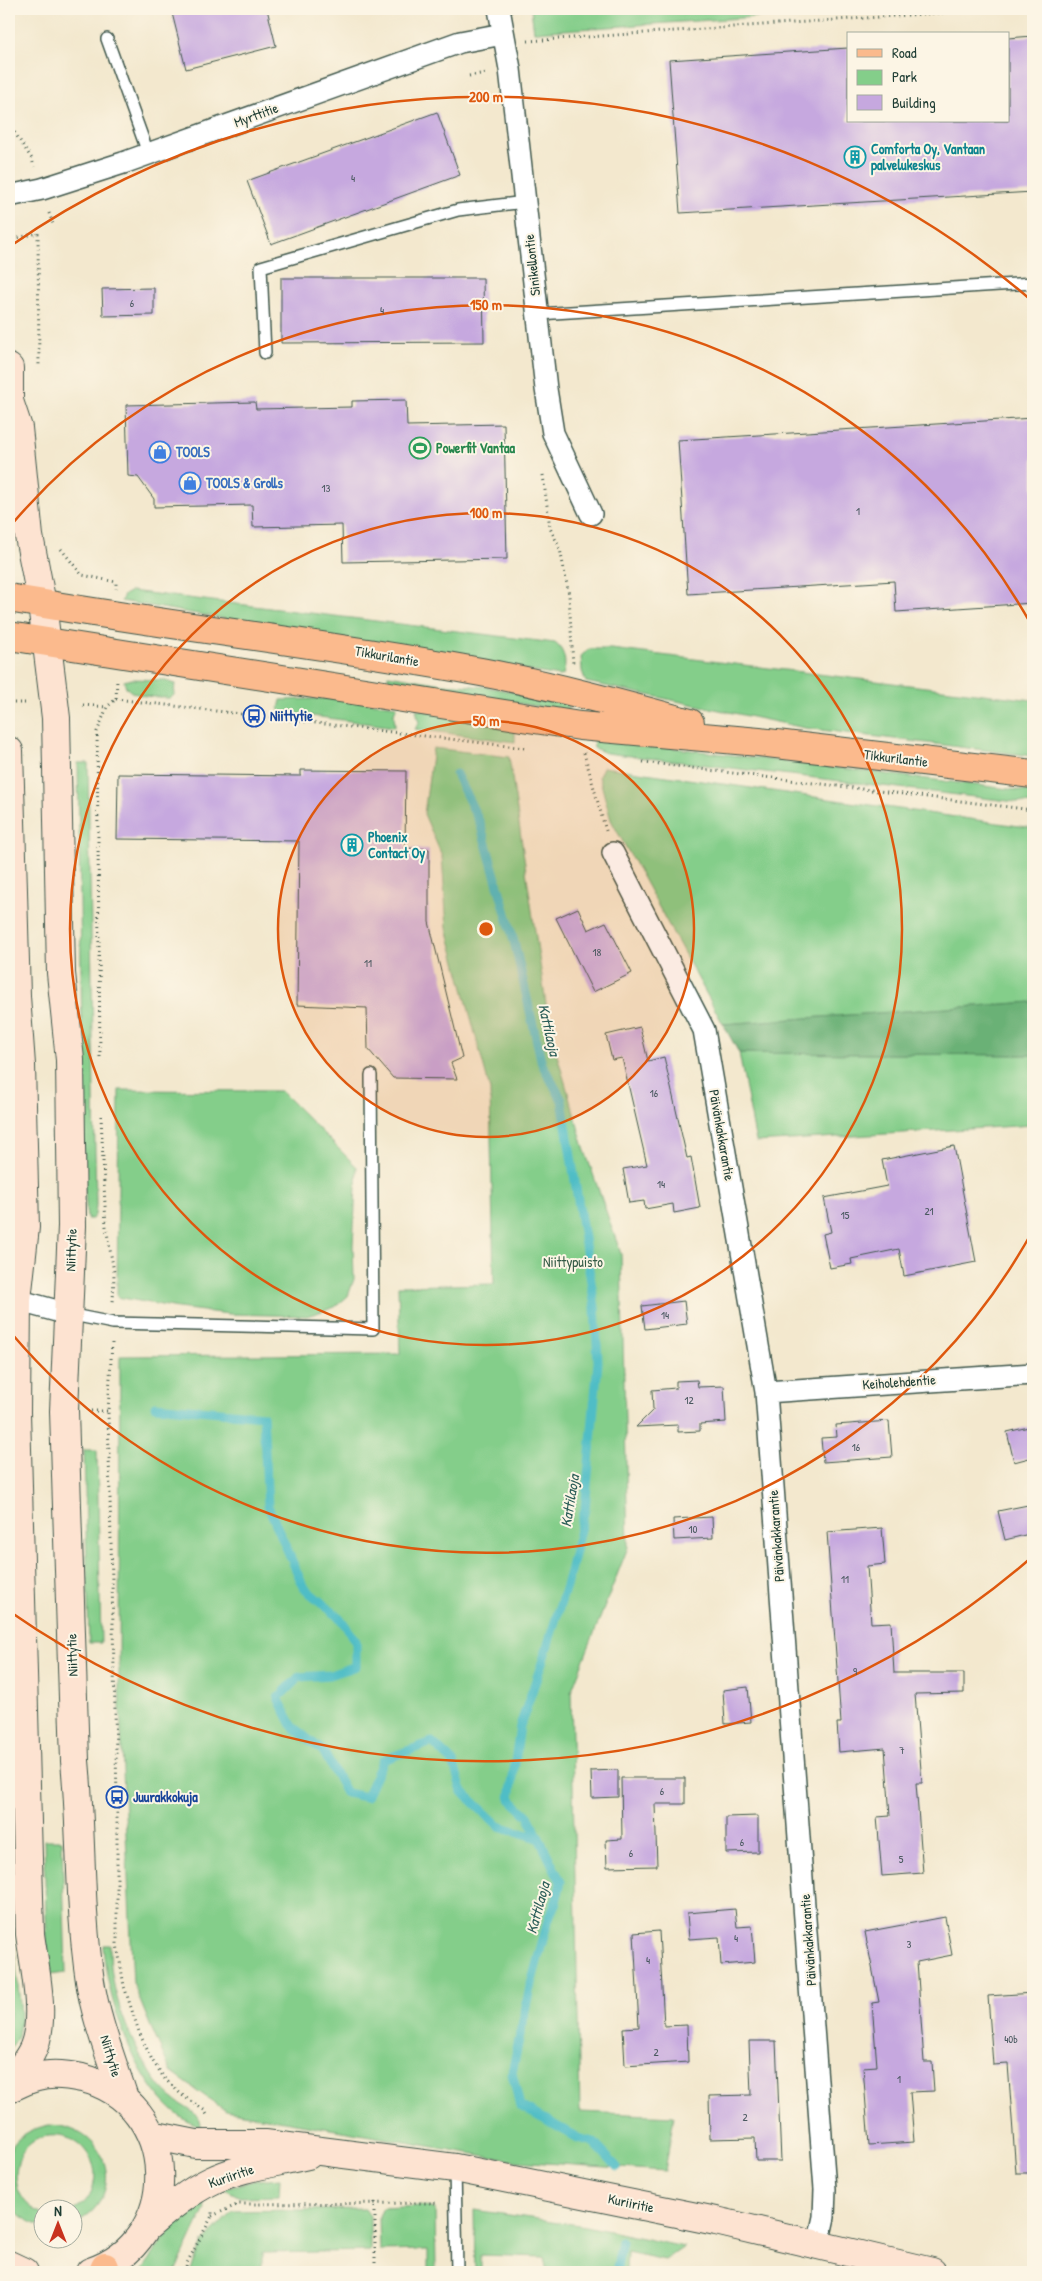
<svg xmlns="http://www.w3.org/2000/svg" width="1042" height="2281" font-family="'Patrick Hand',sans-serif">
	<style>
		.green { fill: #84ce8a; stroke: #52865f }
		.forest { fill: #6bb176; stroke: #457755 }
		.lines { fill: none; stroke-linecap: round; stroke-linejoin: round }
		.stream { stroke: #4fbdc6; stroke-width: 9 }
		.building { fill: #c6a8df }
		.lane-casing { stroke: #3f574b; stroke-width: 14 }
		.street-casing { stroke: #3f574b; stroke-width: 24 }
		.secondary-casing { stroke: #3f574b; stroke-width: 30 }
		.primary-casing { stroke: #3f574b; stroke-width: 30 }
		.highway-casing { stroke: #3f574b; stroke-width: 30 }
		.path { stroke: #3f574b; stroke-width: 3; stroke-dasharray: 1 4; stroke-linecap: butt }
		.lane { stroke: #fff; stroke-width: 11 }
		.street { stroke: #fff; stroke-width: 21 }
		.secondary { stroke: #fde3d1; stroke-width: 28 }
		.primary { stroke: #fbba8d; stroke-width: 28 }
		.highway { stroke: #fbba8d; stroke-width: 28 }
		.ring { fill: none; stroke: #de580e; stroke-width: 2.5 }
		.labels { text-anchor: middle; stroke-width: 4; stroke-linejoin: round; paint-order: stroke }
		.number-label { font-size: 11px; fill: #49585f }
		.street-label { font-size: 14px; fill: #1f3d34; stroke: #fcf5e5 }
		.culture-label { font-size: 14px; font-weight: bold; fill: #0d838f; stroke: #fcf5e5; text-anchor: start }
		.leisure-label { font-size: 14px; font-weight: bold; fill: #27864d; stroke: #fcf5e5; text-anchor: start }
		.shop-label { font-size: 14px; font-weight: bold; fill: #366cbe; stroke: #fcf5e5; text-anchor: start }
		.transit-label { font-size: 14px; font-weight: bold; fill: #164399; stroke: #fcf5e5; text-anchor: start }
		.park-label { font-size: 14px; fill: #335a45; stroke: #fcf5e5 }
		.water-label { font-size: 15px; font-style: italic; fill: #2b5d58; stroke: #fcf5e5 }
		.centre { fill: #de580e; stroke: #fcf5e5; stroke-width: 2.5 }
		.ring-label { font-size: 15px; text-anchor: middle; font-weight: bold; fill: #de580e; stroke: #fcf5e5; stroke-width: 4; stroke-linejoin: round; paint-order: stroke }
	</style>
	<rect width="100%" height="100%" fill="#fcf5e5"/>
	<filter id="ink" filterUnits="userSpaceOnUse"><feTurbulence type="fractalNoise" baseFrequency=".02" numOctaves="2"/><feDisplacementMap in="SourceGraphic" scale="10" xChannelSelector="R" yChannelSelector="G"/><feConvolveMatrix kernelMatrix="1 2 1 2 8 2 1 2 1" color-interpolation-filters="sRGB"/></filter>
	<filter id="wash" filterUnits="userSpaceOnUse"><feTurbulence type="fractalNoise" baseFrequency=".0096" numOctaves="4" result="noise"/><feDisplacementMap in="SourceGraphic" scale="20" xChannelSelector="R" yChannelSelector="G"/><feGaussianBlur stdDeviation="1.12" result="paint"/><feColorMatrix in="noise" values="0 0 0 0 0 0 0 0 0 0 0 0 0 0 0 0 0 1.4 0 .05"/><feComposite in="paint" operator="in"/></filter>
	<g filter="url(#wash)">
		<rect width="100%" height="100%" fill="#f3e8ce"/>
		<path class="green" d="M531,9H875L534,32Z
			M131,591L555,643C565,650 567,664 563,675L559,676L121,601L124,595Z
			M589,649H611L1033,700V756L805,728L586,682L582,671L581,656Z
			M388,675L443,684L487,687L567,702L569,711L388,684Z
			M132,679L164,680L175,684L174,695L171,698H166C153,696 126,698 124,681Z
			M337,698L397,706L394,713L395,727L282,712L279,709L281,700Z
			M416,709L515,725V742L415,729L419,723Z
			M593,738L1033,792V804L606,753L594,748Z
			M433,748L509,757L550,1031L585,1151L621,1254L628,1547L571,1692L580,2112L674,2116L665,2171L515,2161L226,2111L171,2072L150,2025L133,1983L119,1686L120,1356L400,1354L398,1286L494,1284L490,1090L447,928L442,856L424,814Z
			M78,763H88L96,1205L95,1215L92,1219H87L84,1178Z
			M603,767L1033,828V1002L723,1024L611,820L599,776Z
			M739,1053L1033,1055V1125L756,1142Z
			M119,1090L281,1091L357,1167L353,1245L354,1279L348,1296L335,1307L307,1316L229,1314L178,1308L117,1297Z
			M84,1450H97L101,1643H89Z
			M9,1778L14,1946L21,2014L18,2037L9,2050Z
			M44,1840H62L66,1973L50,1975L47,1955Z
			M110,1945C109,1992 130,2044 157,2082C162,2089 169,2096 176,2101C186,2109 201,2113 201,2127C142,2109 106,2001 103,1945Z
			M49,2125C112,2127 128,2200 73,2224V2211C87,2204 95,2190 95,2174C94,2162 88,2152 79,2144C73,2139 65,2137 58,2136C12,2131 0,2198 42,2213V2226C8,2215 9,2202 9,2171C9,2162 7,2152 13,2145C22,2133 35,2128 49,2125Z
			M280,2178L279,2196L240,2197L223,2188L257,2180Z
			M198,2203H203L205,2208L175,2272H141L182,2213Z
			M420,2206L435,2209L436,2269L432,2272H428V2250L380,2251L379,2216L383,2208Z
			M365,2209L370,2216V2251L262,2253V2266L258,2272H190L203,2242L233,2211Z
			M474,2210L586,2226L684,2247L665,2260L627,2252L626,2272H547L544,2257L481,2255V2272H475Z"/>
		<path class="forest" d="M1033,1002V1055L739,1053L723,1024Z"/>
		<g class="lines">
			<path class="stream" d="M456,774L480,823L514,941L542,1064L562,1100L595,1307L598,1362L585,1509L569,1576L545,1654L520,1726L510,1799L528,1816L561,1882L556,1902L549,1917L529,1992L512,2073L520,2106L578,2138L593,2142L617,2167
				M155,1406L263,1416L268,1506L304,1588L340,1618L356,1641V1666L330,1675L299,1677L278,1698L293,1727L323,1751L346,1793L366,1797L383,1760L432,1742L453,1762L462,1791L499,1826L538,1838
				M616,2272L622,2242"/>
		</g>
		<g id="blocks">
			<path class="building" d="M171,9H267L276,46L186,69Z
				M1033,36V192L680,213L669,60L848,48V121H1008V38Z
				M437,112L460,175L271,244L247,181Z
				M281,278H483L484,342L281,343Z
				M154,288V315L103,316L102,289Z
				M406,400L407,426L504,424L507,559L343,562L342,525L253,527L252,505L154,507V499L138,477L128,476L126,405L255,402L256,409L352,407V401Z
				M1033,418V603L896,612L894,581L688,594L678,440Z
				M301,770L406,771L405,848L429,849V922L462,1058L451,1063L457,1079L393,1078L368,1049L367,1008L297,1005L299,841L117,839L118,774L301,776Z
				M578,908L588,930L606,922L632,973L593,992L556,918Z
				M640,1027L648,1061L664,1057L687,1158L691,1157L700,1208L674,1213L673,1204L645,1209L644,1201L629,1203L623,1169L647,1165L622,1058L612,1060L606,1035Z
				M954,1146L976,1262L904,1276L899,1249L851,1259L852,1264L830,1268L823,1234L831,1232L824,1198L887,1186L882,1160Z
				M684,1301L687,1324L645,1329L642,1306Z
				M697,1380L698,1387L724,1386L726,1422L700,1424V1431L678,1432V1425L636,1427L653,1410L652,1390L676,1388V1381Z
				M889,1421L892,1457L823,1462L821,1438L837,1437L836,1425Z
				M1033,1426V1457L1014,1462L1007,1432Z
				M1033,1504V1533L1005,1540L998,1511Z
				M712,1517L713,1538L674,1540L673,1519Z
				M882,1528L885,1564L867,1566L871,1623L891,1622L894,1673H964V1693L915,1694L922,1783H916L923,1873L882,1876L877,1817L890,1816L885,1748L839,1752L837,1723H841L827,1532Z
				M748,1687L751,1722L725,1724L723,1690Z
				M618,1770V1797L592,1798L591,1771Z
				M621,1778H685V1804H655L657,1866L607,1867L606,1840L622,1839Z
				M758,1816V1852L726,1853V1817Z
				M735,1909L737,1927L752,1926L755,1962L721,1965L719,1937L689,1939L687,1913Z
				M945,1917L952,1955L917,1962L924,2062H932L934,2091L910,2092L914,2142L869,2145L863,2067L877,2066L872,2003L879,2002L865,1932Z
				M659,1931L664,2026L687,2025L688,2062L625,2066L623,2028L639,2027L634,1933Z
				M1033,1993V2017H1029L1033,2074V2173H1016L1008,2064L993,2065L988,1996Z
				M749,2041H776L781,2161H756L755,2138L710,2139L709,2096L751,2095Z"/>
		</g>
	</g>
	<g filter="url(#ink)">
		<use href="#blocks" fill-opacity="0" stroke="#3f574b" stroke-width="1"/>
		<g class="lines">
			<g class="lane-casing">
				<path id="lane" d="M107,39L148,153
					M538,314L1033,283
					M265,353L261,267L458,210L525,202
					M68,1314L113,1323L373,1329L371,1075
					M455,2168L457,2272"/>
			</g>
			<g class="street-casing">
				<path id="street" d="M499,9L510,69L546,389L553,433L591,514
					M9,196L42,189L123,163L460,42L503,34
					M613,853L704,1030L766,1392L825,2189L824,2217L818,2244
					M9,1298L68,1314
					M766,1392L1033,1374"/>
			</g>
			<g class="secondary-casing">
				<path id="secondary" d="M9,368V402
					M9,401L18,428L29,536L42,604L56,718L61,973L70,1060L72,1226L64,1411L75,1761C82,1834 79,1908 90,1981C96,2021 112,2060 124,2098
					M9,751L16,996L21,1065L25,1227L17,1300L16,1412L30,1934C34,1966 48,2023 31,2053C25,2064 16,2074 9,2084
					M9,2088C18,2085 27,2079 37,2077C51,2073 68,2075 82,2078C181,2102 186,2241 90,2272
					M151,2135L196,2144H265L455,2168L716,2221L932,2272
					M148,2226C167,2210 188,2192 211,2181C240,2167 276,2163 308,2155
					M9,2265L24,2272"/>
			</g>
			<g class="primary-casing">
				<path id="primary" d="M9,598C165,626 324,643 481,672C551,685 621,704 690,723
					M9,636L580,726L759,742L1033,774"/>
			</g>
			<g class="highway-casing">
				<path id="highway" d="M103,2272L105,2267"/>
			</g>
			<path class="path" d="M469,9H471
				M528,41L997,9
				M469,76L486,73
				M9,124L32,159L34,167
				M49,213L53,224
				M9,240L38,233L39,367
				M543,475L550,528L560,549L569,595L573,665
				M61,549L82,575L116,582V589
				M116,699L525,748
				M9,703H27
				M83,705L107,707
				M584,753L606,831
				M643,762L1033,810
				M100,1057L97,732L107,707L116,699L117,680
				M101,1116L106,1227L114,1272L113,1304
				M112,1343L108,1411L117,1797V1944L124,1986L139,2032L152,2060L165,2079L182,2095L204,2110L208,2116
				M91,1411H108
				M375,2202V2272
				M212,2216L239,2204L437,2203
				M185,2272L187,2263L212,2216V2212"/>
			<use href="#lane" class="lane"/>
			<use href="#street" class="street"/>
			<use href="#secondary" class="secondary"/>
			<use href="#primary" class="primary"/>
			<use href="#highway" class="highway"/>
		</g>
	</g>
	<circle cx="486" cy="929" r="208" fill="#de580e" fill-opacity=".12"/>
	<g class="ring">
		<circle cx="486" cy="929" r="208"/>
		<circle cx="486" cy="929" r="416"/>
		<path d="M1032 1232A624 624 0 0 1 12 1334M12 524A624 624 0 0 1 1032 626"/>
		<path d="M1032 1557A832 832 0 0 1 9 1611M9 247A832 832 0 0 1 1032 301"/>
	</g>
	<defs>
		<g id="building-ring" transform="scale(1.125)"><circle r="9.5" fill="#fcf5e5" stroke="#0f9aa8" stroke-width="1.5"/><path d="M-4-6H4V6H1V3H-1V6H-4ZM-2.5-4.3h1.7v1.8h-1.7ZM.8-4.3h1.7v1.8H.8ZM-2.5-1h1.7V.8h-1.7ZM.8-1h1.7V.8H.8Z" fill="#0f9aa8"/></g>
		<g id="stadium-ring" transform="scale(1.125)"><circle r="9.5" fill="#fcf5e5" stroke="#2e9e5b" stroke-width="1.5"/><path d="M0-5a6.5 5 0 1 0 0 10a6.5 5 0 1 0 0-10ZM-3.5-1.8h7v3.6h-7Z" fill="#2e9e5b"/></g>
		<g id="shop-ring" transform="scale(1.125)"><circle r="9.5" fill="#fcf5e5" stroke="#3f7fe0" stroke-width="1.5"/><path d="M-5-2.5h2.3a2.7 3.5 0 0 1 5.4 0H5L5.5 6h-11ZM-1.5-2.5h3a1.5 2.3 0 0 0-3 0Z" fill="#3f7fe0"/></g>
		<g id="bus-ring" transform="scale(1.125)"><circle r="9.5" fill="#fcf5e5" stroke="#1a4fb4" stroke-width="1.5"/><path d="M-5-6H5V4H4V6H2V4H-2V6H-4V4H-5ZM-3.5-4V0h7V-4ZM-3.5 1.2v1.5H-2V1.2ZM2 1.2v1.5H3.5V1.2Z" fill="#1a4fb4"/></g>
	</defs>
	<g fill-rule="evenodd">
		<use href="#building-ring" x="855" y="157"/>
		<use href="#stadium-ring" x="420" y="448"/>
		<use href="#shop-ring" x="160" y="452"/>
		<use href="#shop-ring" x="190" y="483"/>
		<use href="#bus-ring" x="254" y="716"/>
		<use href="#building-ring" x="352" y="845"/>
		<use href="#bus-ring" x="117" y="1797"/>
	</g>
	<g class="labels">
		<g class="number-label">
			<text x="353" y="182">4</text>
			<text x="132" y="307">6</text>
			<text x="382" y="314">4</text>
			<text x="326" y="492">13</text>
			<text x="858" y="515">1</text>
			<text x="597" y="956">18</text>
			<text x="368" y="967">11</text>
			<text x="654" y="1097">16</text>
			<text x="661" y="1188">14</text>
			<text x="929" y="1215">21</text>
			<text x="845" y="1219">15</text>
			<text x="665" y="1319">14</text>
			<text x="689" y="1404">12</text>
			<text x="856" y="1451">16</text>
			<text x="693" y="1533">10</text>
			<text x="845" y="1583">11</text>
			<text x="855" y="1675">9</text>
			<text x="902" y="1754">7</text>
			<text x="662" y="1795">6</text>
			<text x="742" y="1846">6</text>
			<text x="631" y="1857">6</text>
			<text x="901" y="1863">5</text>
			<text x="736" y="1942">4</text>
			<text x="909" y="1948">3</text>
			<text x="648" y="1964">4</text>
			<text x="1011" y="2043">40b</text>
			<text x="656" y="2056">2</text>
			<text x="899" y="2083">1</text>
			<text x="745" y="2121">2</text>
		</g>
		<g class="street-label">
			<text transform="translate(256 115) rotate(-20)" y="5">Myrttitie</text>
			<text transform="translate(532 265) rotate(-96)" y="5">Sinikellontie</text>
			<text transform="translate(387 656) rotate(10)" y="5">Tikkurilantie</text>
			<text transform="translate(896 758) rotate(7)" y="5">Tikkurilantie</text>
			<text transform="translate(722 1135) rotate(80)" y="5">Päivänkakkarantie</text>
			<text transform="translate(71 1250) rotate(-88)" y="5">Niittytie</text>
			<text transform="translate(899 1382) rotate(-4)" y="5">Keiholehdentie</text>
			<text transform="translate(776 1536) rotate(-94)" y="5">Päivänkakkarantie</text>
			<text transform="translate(72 1655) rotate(-92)" y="5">Niittytie</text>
			<text transform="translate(808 1940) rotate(-94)" y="5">Päivänkakkarantie</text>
			<text transform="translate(111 2056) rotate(73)" y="5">Niittytie</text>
			<text transform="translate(231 2176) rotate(-19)" y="5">Kuriiritie</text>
			<text transform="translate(631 2203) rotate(12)" y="5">Kuriiritie</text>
		</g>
		<g class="culture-label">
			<text x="871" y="154">Comforta Oy, Vantaan<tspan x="871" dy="16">palvelukeskus</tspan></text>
			<text x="368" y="842">Phoenix<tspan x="368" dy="16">Contact Oy</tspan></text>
		</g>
		<g class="leisure-label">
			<text x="436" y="453">Powerfit Vantaa</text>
		</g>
		<g class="shop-label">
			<text x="176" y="457">TOOLS</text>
			<text x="206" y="488">TOOLS &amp; Grolls</text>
		</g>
		<g class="transit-label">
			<text x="270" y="721">Niittytie</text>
			<text x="133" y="1802">Juurakkokuja</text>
		</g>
		<g class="park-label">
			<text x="573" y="1267">Niittypuisto</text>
		</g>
		<g class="water-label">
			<text transform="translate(549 1030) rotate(77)" y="5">Kattilaoja</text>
			<text transform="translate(570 1501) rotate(-81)" y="5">Kattilaoja</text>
			<text transform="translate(538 1908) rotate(-75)" y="5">Kattilaoja</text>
		</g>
	</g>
	<circle cx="486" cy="929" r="8" class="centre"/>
	<g class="ring-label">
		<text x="486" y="102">200 m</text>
		<text x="486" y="310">150 m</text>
		<text x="486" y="518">100 m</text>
		<text x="486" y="726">50 m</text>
	</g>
	<rect width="1042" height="2281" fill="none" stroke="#fcf5e5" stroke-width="30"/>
	<rect x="847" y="32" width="162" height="90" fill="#fcf5e5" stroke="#a4ab9e"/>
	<rect x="857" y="49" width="25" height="8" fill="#fbba8d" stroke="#a4ab9e"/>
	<text x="892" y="58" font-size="15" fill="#1f3d34">Road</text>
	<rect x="857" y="70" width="25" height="15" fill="#84ce8a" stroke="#a4ab9e"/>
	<text x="892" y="82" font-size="15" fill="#1f3d34">Park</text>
	<rect x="857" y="95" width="25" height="15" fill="#c6a8df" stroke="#a4ab9e"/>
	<text x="892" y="108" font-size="15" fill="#1f3d34">Building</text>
	<g transform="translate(58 2224)"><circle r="24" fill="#fcf5e5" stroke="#a4ab9e"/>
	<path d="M0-4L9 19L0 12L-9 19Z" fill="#c8321e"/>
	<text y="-8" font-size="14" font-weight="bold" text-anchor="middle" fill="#1f3d34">N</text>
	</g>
</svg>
